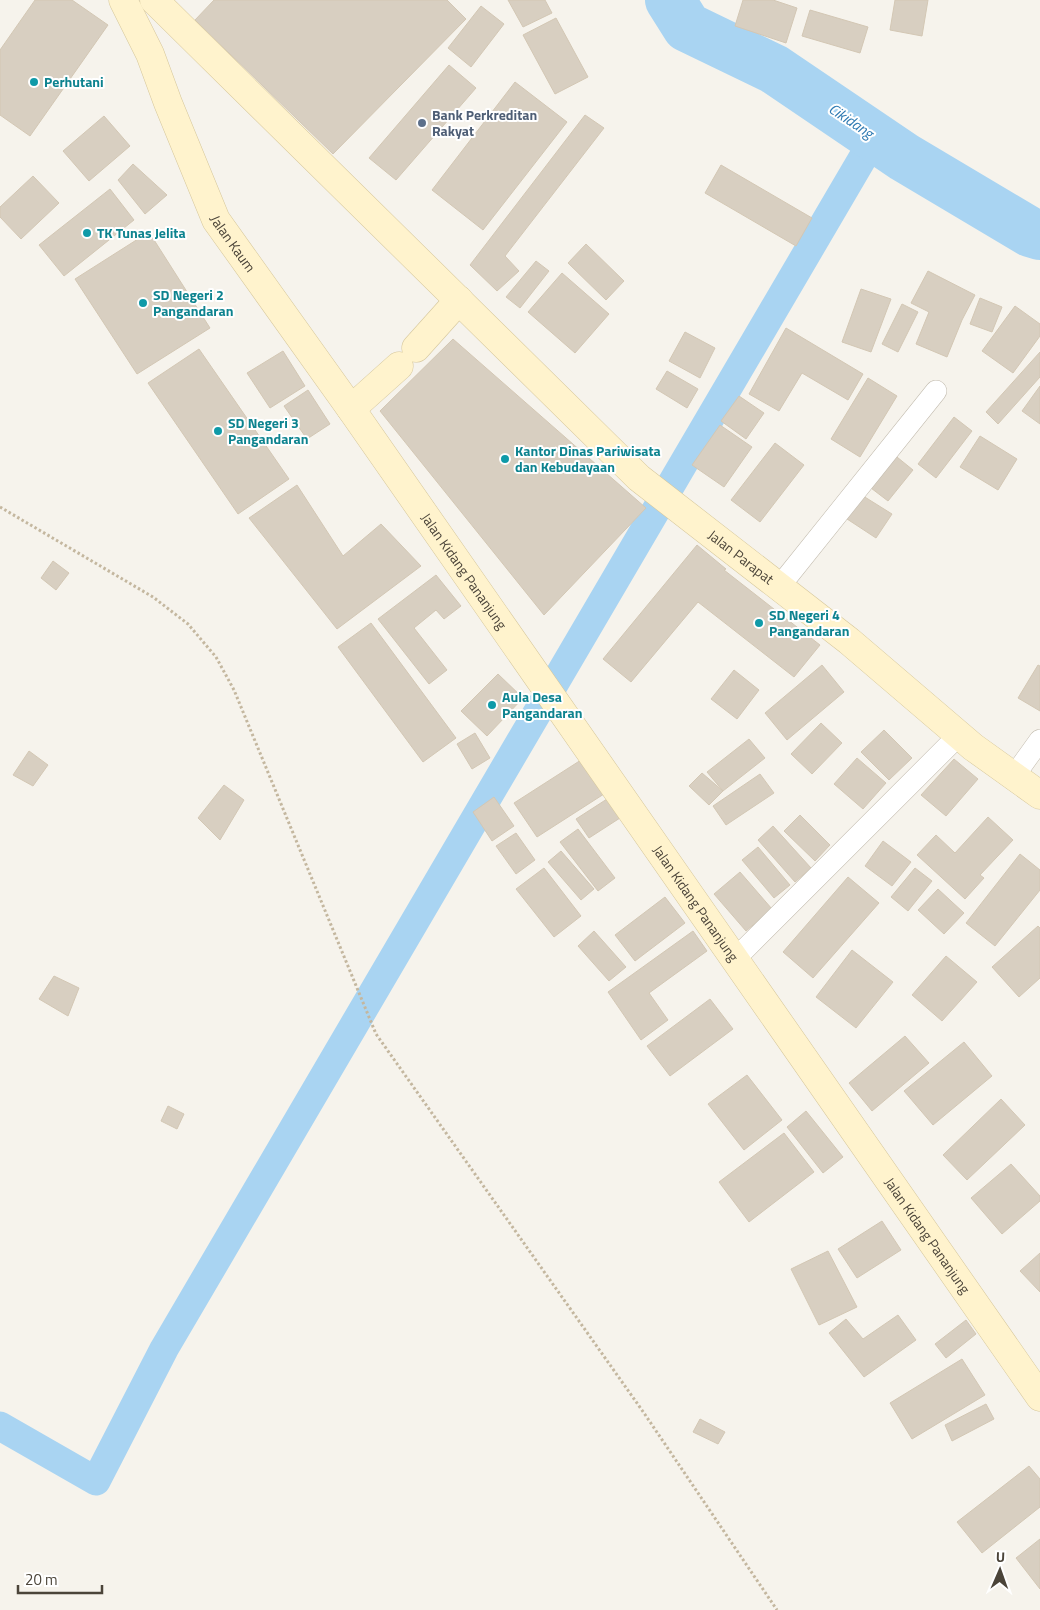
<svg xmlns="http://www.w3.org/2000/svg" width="1040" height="1610" font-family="'Titillium Web',sans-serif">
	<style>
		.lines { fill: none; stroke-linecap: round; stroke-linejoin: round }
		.canal { stroke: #a9d4f2; stroke-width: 29 }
		.river { stroke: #a9d4f2; stroke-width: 50 }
		.building { fill: #d8cfc1; stroke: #d3c7b4 }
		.street-casing { stroke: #c2bbae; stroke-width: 22 }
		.secondary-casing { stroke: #d6c79b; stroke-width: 29 }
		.path { stroke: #c4b79f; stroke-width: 3; stroke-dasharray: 2.5 2.5; stroke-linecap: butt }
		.street { stroke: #fff; stroke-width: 21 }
		.secondary { stroke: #fff3cd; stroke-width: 28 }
		.culture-dot { fill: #0f9aa8; stroke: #fff; stroke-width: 2 }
		.service-dot { fill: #5c6f8a; stroke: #fff; stroke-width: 2 }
		.labels { text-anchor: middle; stroke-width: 4; stroke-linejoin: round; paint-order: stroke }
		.culture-label { font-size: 14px; font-weight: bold; fill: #0d838f; stroke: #fff; text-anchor: start }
		.service-label { font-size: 14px; font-weight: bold; fill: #4e5e75; stroke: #fff; text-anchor: start }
		.street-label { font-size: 14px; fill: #4b4439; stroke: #fff }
		.water-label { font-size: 15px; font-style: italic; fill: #2e7ab2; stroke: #fff }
	</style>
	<rect width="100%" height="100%" fill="#f6f3ec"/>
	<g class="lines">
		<path class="canal" d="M0,1426L96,1481L164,1349L875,137"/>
		<path class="river" d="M670,0L687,27L774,69L904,157L1030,232L1040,235"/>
	</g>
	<path class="building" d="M35,0H72L108,25L30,136L0,115V50Z
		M214,0H447L466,19L333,154L195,20Z
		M508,0H545L552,13L523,27Z
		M743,0H773L797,8L786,43L735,26Z
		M895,0H928L922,36L890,30Z
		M481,6L504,24L471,67L448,48Z
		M810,10L868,27L860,53L802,36Z
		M556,18L588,77L555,94L523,35Z
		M449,65L476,88L396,180L369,158Z
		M515,82L567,122L483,230L432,190Z
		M585,115L604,128L505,256L519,271L497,291L470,265Z
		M104,116L130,146L89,181L63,151Z
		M133,164L167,195L145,214L118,180Z
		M721,165L812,218L796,246L705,193Z
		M33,176L59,203L21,239L0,217V207Z
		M110,189L134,220L64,276L39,245Z
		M149,232L210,328L137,374L75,279Z
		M586,244L624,281L606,300L568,263Z
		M536,261L549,271L520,308L506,297Z
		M928,271L975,295L962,320L947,357L916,344L929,312L911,303Z
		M562,273L609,314L575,353L528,312Z
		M861,289L891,299L871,352L842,342Z
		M980,298L1002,307L992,332L970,324Z
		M902,304L918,312L898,352L882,344Z
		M1015,306L1040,324V336L1013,373L982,351Z
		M786,328L863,374L848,400L802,373L779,411L749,394Z
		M685,332L715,348L700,378L669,361Z
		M453,339L646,508L544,615L380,411Z
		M199,349L289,479L238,514L148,383Z
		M283,351L305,386L270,408L247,373Z
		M1040,352V377L998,424L986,412Z
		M667,371L698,389L687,408L656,389Z
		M868,378L897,396L860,457L831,439Z
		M1040,386V424L1022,411Z
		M308,390L330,424L307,439L284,406Z
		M739,396L764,413L746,439L721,421Z
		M954,417L972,431L936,478L918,464Z
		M720,425L752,447L724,487L692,465Z
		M980,436L1017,459L998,490L960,467Z
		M775,443L804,465L760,522L731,500Z
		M892,453L913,470L888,501L867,485Z
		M297,485L343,556L381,524L421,566L337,629L249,518Z
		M860,494L892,514L876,538L844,517Z
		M697,545L726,569L724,570L820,645L794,677L698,602L631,682L603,659Z
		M53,561L69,573L56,590L41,578Z
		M436,575L461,606L444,619L436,610L414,628L447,670L429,684L378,619Z
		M371,623L456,738L423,762L338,647Z
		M822,665L844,692L787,740L765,713Z
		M1038,665L1040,666V711L1018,698Z
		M734,670L759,690L737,719L711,699Z
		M498,674L523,698L487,736L461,711Z
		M821,723L842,743L812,774L791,754Z
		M884,730L912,758L889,780L861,752Z
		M475,733L490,758L472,769L457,744Z
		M749,739L765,758L723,791L707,772Z
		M29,751L48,765L33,786L13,775Z
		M857,758L886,783L863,809L834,784Z
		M954,759L978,779L946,816L921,795Z
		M581,760L604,794L537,837L514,803Z
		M702,773L723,791L709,805L689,786Z
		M760,774L774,793L726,825L713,806Z
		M224,785L244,800L220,840L198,818Z
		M494,797L514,826L492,841L473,812Z
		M607,799L620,818L589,838L576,819Z
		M800,815L830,845L815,861L784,831Z
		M988,817L1013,840L980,875L984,878L965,899L917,855L936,835L955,853Z
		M773,826L811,868L795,882L758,840Z
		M578,829L615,878L598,891L560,842Z
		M516,833L535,860L516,874L496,846Z
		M883,841L911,862L892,886L865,866Z
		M758,847L790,885L774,898L742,860Z
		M561,851L594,889L581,900L548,862Z
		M1020,854L1040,870V890L995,946L966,923Z
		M544,868L581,916L554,937L516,889Z
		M915,868L932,881L908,911L891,897Z
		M740,872L772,909L746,931L714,894Z
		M848,877L879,903L813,978L783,952Z
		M938,889L964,913L944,934L918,910Z
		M665,897L685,923L635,961L615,935Z
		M1038,926L1040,928V978L1019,997L992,967Z
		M594,931L626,967L609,981L578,946Z
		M693,931L707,951L649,993L668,1020L641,1040L608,992Z
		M852,950L893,982L856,1028L816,997Z
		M946,956L977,982L942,1021L912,995Z
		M54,976L79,988L68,1016L39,999Z
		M710,999L733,1029L670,1076L647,1046Z
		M905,1036L929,1063L872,1111L849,1083Z
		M964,1042L992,1076L933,1125L904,1091Z
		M747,1075L782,1120L744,1150L708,1104Z
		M1001,1099L1025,1125L967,1180L943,1155Z
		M168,1106L184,1114L177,1129L161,1121Z
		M806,1111L843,1157L823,1173L787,1127Z
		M784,1133L814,1172L749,1222L719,1182Z
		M1011,1164L1040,1196V1201L1002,1234L971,1198Z
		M882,1221L901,1250L857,1278L838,1249Z
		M828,1251L857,1307L819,1325L791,1269Z
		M1040,1253V1292L1020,1271Z
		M898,1315L916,1340L864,1377L829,1333L846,1319L863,1339Z
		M966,1320L976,1334L946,1358L935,1344Z
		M962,1359L985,1395L912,1439L890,1403Z
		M986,1404L994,1419L952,1441L945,1425Z
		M700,1419L725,1432L718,1444L693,1432Z
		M1029,1466L1040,1479V1507L982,1553L957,1522Z
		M1040,1539V1589L1016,1558Z"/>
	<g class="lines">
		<g class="street-casing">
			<path id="street" d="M779,587L936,391
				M1014,776L1040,740
				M735,959L959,735"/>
		</g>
		<g class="secondary-casing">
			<g id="secondary">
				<path id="s1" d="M123,0L150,54L168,103L216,220L351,409L1040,1397"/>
				<path id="s2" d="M154,0L639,478L849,641L973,747L1040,795"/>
				<path d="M416,348L459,300"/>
				<path d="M351,409L399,366"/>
			</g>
		</g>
		<path class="path" d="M0,507L153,597L188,624L216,657L234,690L376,1034L644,1413L777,1610"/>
		<use href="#street" class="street"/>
		<use href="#secondary" class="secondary"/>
	</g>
	<g class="culture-dot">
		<circle cx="34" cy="82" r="5"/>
		<circle cx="87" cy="233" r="5"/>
		<circle cx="143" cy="303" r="5"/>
		<circle cx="218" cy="431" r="5"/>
		<circle cx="505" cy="459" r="5"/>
		<circle cx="759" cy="623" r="5"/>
		<circle cx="492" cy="705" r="5"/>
	</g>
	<circle class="service-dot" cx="422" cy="123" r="5"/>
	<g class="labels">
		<g class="culture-label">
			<text x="44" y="87">Perhutani</text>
			<text x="97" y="238">TK Tunas Jelita</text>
			<text x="153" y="300">SD Negeri 2<tspan x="153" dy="16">Pangandaran</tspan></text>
			<text x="228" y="428">SD Negeri 3<tspan x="228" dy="16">Pangandaran</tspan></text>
			<text x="515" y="456">Kantor Dinas Pariwisata<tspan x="515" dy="16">dan Kebudayaan</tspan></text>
			<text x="769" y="620">SD Negeri 4<tspan x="769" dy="16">Pangandaran</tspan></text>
			<text x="502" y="702">Aula Desa<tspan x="502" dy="16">Pangandaran</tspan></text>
		</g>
		<g class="service-label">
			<text x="432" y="120">Bank Perkreditan<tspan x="432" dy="16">Rakyat</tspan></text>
		</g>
		<g class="street-label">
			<text dy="5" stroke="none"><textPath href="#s1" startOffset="268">Jalan Kaum</textPath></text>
			<text dy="5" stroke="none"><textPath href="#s2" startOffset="810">Jalan Parapat</textPath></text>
			<text dy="5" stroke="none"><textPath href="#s1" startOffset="669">Jalan Kidang Pananjung</textPath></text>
			<text dy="5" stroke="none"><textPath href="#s1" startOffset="1074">Jalan Kidang Pananjung</textPath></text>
			<text dy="5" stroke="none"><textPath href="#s1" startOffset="1479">Jalan Kidang Pananjung</textPath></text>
		</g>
		<g class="water-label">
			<text transform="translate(851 121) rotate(34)" y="5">Cikidang</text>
		</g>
	</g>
	<g transform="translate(1000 1570) rotate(2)" stroke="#ffffff" stroke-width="4" paint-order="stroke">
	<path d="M0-4L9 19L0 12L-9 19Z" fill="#4b4439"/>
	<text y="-8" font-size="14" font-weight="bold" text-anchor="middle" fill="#4b4439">U</text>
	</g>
	<path d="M18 1585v8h84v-8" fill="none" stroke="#4b4439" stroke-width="2.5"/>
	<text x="25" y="1585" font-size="15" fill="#4b4439" stroke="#ffffff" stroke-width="4" paint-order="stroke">20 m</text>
</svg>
